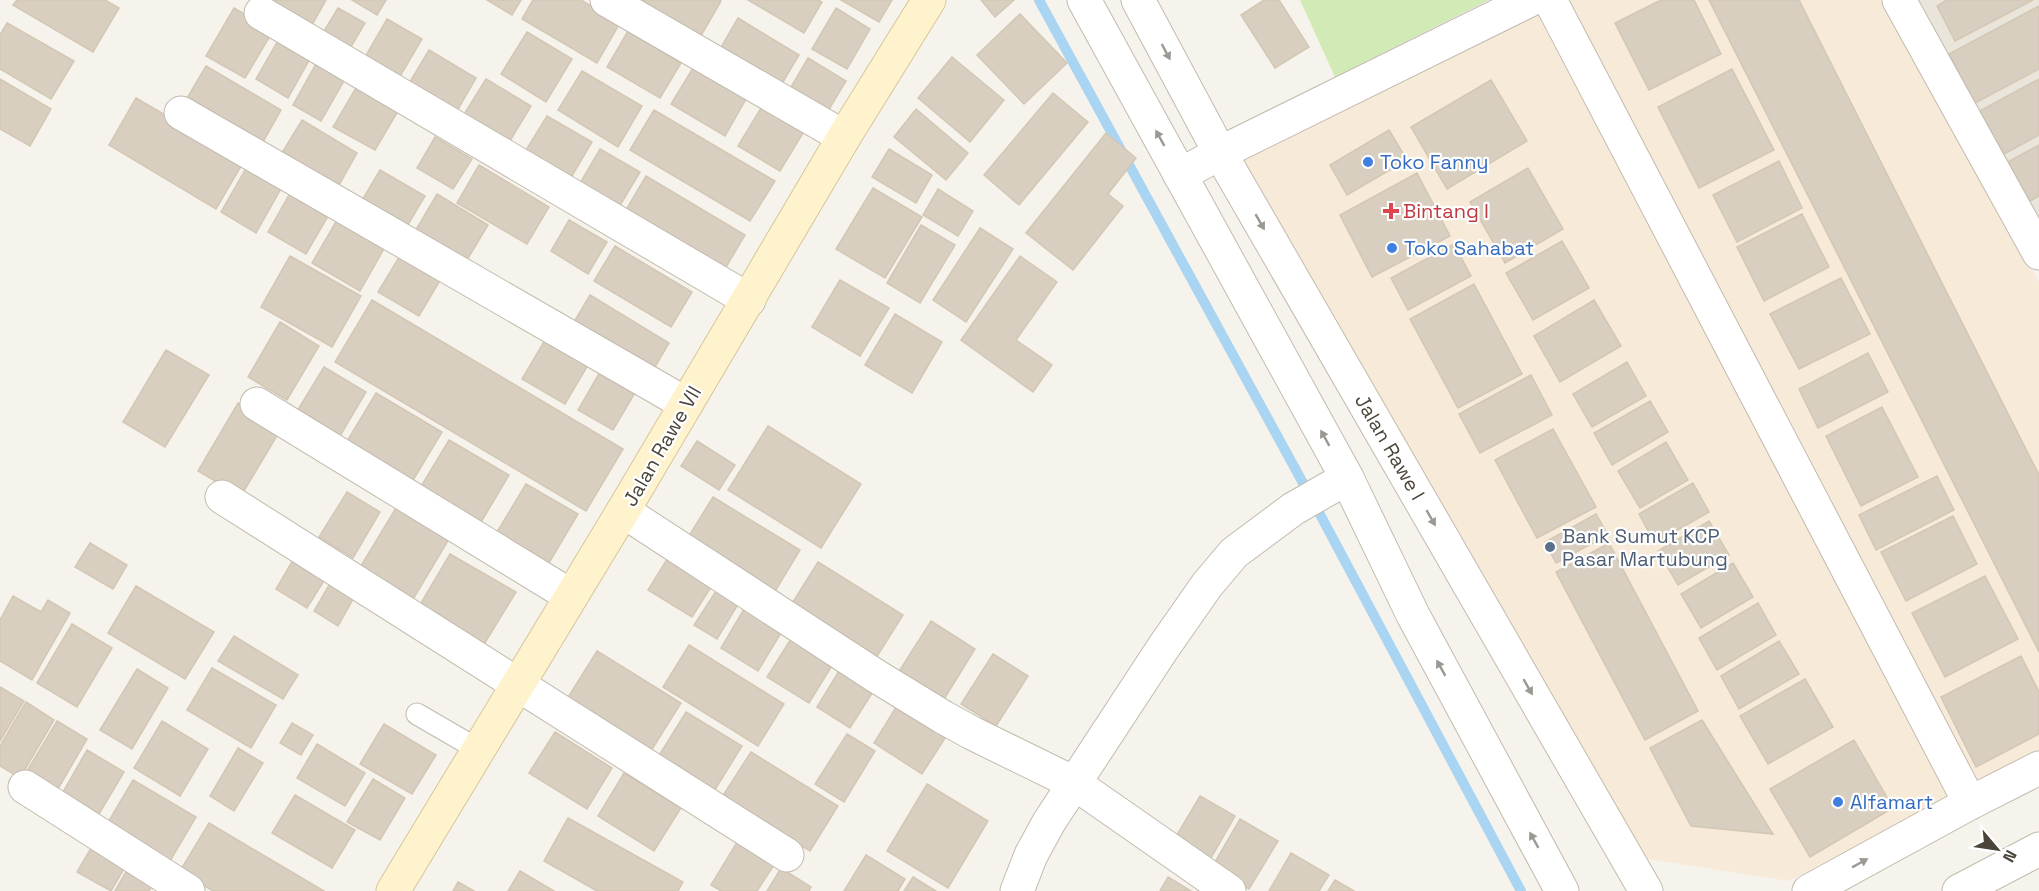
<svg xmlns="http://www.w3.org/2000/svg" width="2039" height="891" font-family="'Space Grotesk',sans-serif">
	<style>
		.residential { fill: #eae5da }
		.commercial { fill: #f7ead8 }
		.green { fill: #d2eab5 }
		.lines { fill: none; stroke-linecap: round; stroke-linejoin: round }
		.stream { stroke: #a9d4f2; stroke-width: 10 }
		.building { fill: #d8cfc1; stroke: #d3c7b4; stroke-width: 1.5 }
		.service-casing { stroke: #c2bbae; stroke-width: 23 }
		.minor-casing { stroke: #c2bbae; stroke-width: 35 }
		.tertiary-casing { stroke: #c2bbae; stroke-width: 35 }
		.secondary-casing { stroke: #d6c79b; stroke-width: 35 }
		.service { stroke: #fff; stroke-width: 21 }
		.minor { stroke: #fff; stroke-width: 33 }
		.tertiary { stroke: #fff; stroke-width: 33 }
		.secondary { stroke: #fff3cd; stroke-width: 33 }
		.oneway { fill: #9c9892 }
		.shop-dot { fill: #3f7fe0; stroke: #fff; stroke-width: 2 }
		.health-dot { fill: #e0444e; stroke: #fff; stroke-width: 2 }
		.service-dot { fill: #5c6f8a; stroke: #fff; stroke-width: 2 }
		.labels { text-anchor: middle; stroke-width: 4.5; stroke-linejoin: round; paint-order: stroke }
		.shop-label { font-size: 20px; fill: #366cbe; stroke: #fff; text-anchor: start }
		.health-label { font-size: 20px; fill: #be3a42; stroke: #fff; text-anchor: start }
		.street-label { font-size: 20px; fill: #4b4439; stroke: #fff }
		.service-label { font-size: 20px; fill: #4e5e75; stroke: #fff; text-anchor: start }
	</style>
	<rect width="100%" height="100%" fill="#f6f3ec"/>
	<path class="residential" d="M1916,0H2039V245Z"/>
	<path class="commercial" d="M1549,0H1882L2039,282V750L1789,881L1641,858L1231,156Z"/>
	<path class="green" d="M1300,0H1489L1335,77Z"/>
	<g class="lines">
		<path class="stream" d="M1039,0L1315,505L1521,891"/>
	</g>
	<path class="building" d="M17,0H105L119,8L93,52L13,5Z
		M269,0H326L308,32Z
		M352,0H386L377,15Z
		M487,0H521L512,15Z
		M533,0H581L620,23L597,63L522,19Z
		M642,0H720L721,1L694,48L634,13Z
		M748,0H818L822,2L804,33Z
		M841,0H892L879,22Z
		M981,0H1014L995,17Z
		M1264,0H1279L1309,47L1275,68L1241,15Z
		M1661,0H1694L1721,54L1649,90L1615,23Z
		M1709,0H1799L2039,475V652Z
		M1947,0H2033L1955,41L1937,6Z
		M2039,6V69L1975,103L1949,54Z
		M234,8L273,31L245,78L206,56Z
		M338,8L365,23L348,52L321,36Z
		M836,8L870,29L847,69L812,49Z
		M1020,14L1067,63L1024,104L977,55Z
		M738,18L799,55L777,92L716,56Z
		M387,19L422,39L395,85L361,64Z
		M7,23L74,61L51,99L0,69V35Z
		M628,31L681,63L660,98L607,67Z
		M527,32L572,59L546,102L501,74Z
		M279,39L311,57L288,98L256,79Z
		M429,50L476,78L453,118L405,90Z
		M952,57L1004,100L970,142L918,98Z
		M808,58L846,81L822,121L784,99Z
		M317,62L345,79L321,121L293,105Z
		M206,66L281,110L259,149L183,105Z
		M693,68L746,99L725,136L671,104Z
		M1732,69L1774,150L1699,188L1658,107Z
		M582,71L642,106L618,147L558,110Z
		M0,79L51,109L30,146L0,129Z
		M486,79L531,106L504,151L458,124Z
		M2039,79V135L1997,158L1974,114Z
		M1491,80L1527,141L1447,189L1411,127Z
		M360,81L401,106L375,150L333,127Z
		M1053,93L1088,122L1019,205L984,175Z
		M136,98L244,161L216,209L109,145Z
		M761,108L803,133L780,171L738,146Z
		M916,109L968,153L946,180L894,137Z
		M654,110L775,181L750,221L630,150Z
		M547,116L592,142L566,186L520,160Z
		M302,120L357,153L334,194L277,161Z
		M1389,130L1407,160L1347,195L1330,165Z
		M1106,133L1136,158L1108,194L1123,206L1073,270L1026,233Z
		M435,137L472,159L453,189L417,168Z
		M2039,145V196L2027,203L2006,163Z
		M600,149L640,172L615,214L576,190Z
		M889,149L932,175L916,203L872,177Z
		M1779,161L1802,208L1737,242L1713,195Z
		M248,165L283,185L256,233L221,212Z
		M479,165L549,207L527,244L457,203Z
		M1528,168L1563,229L1505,263L1470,202Z
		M380,170L425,196L403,233L358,207Z
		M1417,173L1450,236L1372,277L1340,215Z
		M646,176L745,235L719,279L620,220Z
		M293,188L331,211L306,254L268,232Z
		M873,188L922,217L885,278L836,249Z
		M938,189L973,211L958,236L923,215Z
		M437,194L488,225L461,270L410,240Z
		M1802,214L1829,267L1764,301L1737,247Z
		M337,220L385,247L360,291L312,263Z
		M569,220L607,242L588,274L551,251Z
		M921,225L955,245L920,303L887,283Z
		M980,228L1013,249L966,322L933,300Z
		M1562,241L1589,288L1533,320L1506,273Z
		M1454,244L1471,276L1408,310L1391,278Z
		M615,246L692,292L671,327L594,281Z
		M401,254L442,277L419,316L378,292Z
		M290,256L361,296L332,347L261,307Z
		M1020,256L1057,282L1016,340L1052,365L1033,392L961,340Z
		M1841,278L1870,334L1799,369L1770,314Z
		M840,280L889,308L860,356L812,327Z
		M1474,284L1522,374L1458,408L1410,319Z
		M590,295L669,343L648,379L568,332Z
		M372,300L623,449L586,511L335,362Z
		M1594,300L1621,346L1560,382L1534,336Z
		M895,314L942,342L912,393L865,365Z
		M280,322L319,346L287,400L248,377Z
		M545,340L588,365L565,404L522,379Z
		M166,350L209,375L165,447L123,422Z
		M1868,353L1888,392L1818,428L1799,389Z
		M1627,362L1646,396L1592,427L1573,394Z
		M604,365L639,386L613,430L578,410Z
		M324,367L366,392L337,441L294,416Z
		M1531,375L1552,415L1480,453L1459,414Z
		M376,393L442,432L412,482L346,443Z
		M1650,401L1668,432L1612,465L1594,433Z
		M238,403L281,429L241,496L198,471Z
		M1882,407L1918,477L1861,506L1826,436Z
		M768,426L861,484L821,548L728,490Z
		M1553,429L1596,507L1537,538L1495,460Z
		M449,440L509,475L480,524L420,488Z
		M697,441L735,465L719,490L681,466Z
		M1666,442L1688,480L1640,508L1618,471Z
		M1937,476L1954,510L1876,550L1859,515Z
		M1693,483L1709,512L1655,543L1639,514Z
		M526,484L578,514L546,568L494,537Z
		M347,492L380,512L353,558L319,537Z
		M713,497L800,550L771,598L684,544Z
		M396,508L449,539L412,601L359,569Z
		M1596,514L1608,535L1556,563L1545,542Z
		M1953,516L1977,564L1906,601L1881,552Z
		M1709,521L1729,555L1678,585L1658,551Z
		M90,543L127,565L113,589L75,567Z
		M1609,543L1698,711L1645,740L1556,572Z
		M450,554L516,592L483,646L418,608Z
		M669,556L713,584L692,617L648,590Z
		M293,560L325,579L307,608L276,589Z
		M818,562L903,615L871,666L786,613Z
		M1733,563L1753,597L1701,628L1681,594Z
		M1985,576L2018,639L1945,677L1912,613Z
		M332,580L356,594L338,626L314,611Z
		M136,586L214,632L185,679L108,633Z
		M718,588L740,601L717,639L694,625Z
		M13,596L41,612L48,600L70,613L32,680L0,661V620Z
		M1758,603L1776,635L1717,670L1699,638Z
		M744,609L781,633L758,671L721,648Z
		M931,621L975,649L943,701L898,673Z
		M72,624L112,648L77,707L37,683Z
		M794,634L836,659L809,703L767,677Z
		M234,636L298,675L283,699L218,661Z
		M1779,641L1799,674L1739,709L1721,676Z
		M689,645L784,704L758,746L663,687Z
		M597,651L681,703L651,751L567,699Z
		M993,654L1028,676L996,726L961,704Z
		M2021,656L2039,692V734L1976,767L1941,697Z
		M842,666L876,687L850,728L817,707Z
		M212,668L276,705L251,748L187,710Z
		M137,669L168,688L132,749L100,730Z
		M1805,679L1833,727L1768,764L1740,716Z
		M0,687L24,701L0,741Z
		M26,702L54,720L20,778L0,766V746Z
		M898,704L947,735L922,774L874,743Z
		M686,712L742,746L713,793L658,757Z
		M1702,720L1773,834L1691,826L1650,748Z
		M57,721L87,739L55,794L24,776Z
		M162,721L208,749L180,796L134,768Z
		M292,723L313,735L301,755L280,743Z
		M384,724L436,755L412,794L360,764Z
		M555,732L612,768L587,809L529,773Z
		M847,734L875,751L844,802L815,784Z
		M1854,740L1893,808L1810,857L1770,789Z
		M317,744L365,773L345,806L297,778Z
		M238,748L263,763L234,811L210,796Z
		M87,750L124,772L99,814L63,792Z
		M751,752L838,806L810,851L722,797Z
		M624,773L681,808L654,851L598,816Z
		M373,779L405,798L380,840L347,822Z
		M133,780L196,817L170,861L107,824Z
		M927,784L988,821L948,888L887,851Z
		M295,795L355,830L332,868L272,833Z
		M1200,796L1235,816L1207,865L1171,845Z
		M568,818L683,882L678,891H597L544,861Z
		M1240,819L1278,841L1249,889L1212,867Z
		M209,823L324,891H213L180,871Z
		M739,839L776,862L757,891H721L711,885Z
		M94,843L128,862L111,891L77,872Z
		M1291,853L1329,875L1319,891H1269Z
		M866,855L905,879L898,891H844Z
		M131,863L157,878L149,891H115Z
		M781,868L811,887L809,891H767Z
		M520,871L554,891H508Z
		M913,877L936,891H904Z
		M1168,877L1191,891H1160Z
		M1335,880L1354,891H1328Z
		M458,882L474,891H453Z"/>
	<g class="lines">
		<g class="service-casing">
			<path id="service" d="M417,714L479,750"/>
		</g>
		<g class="minor-casing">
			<path id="minor" d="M607,0L844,137
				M1550,0L1970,803
				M1899,0L2039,253
				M261,13L749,300
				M181,113L686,404
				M1180,175L1220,153L1530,0
				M257,404L571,596
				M222,497L787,855
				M623,511L876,676L943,717L972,733L1074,783L1229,891
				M25,787L188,891
				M1017,891L1031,855L1049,822L1163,648L1207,585L1234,553L1293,509L1347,478"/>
		</g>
		<g class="tertiary-casing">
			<path id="tertiary" d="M1084,0L1347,478L1413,615L1562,891
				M1138,0L1220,153L1646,891
				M1809,891L1970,803L2039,768
				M1959,891L2039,849"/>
		</g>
		<g class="secondary-casing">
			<path id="secondary" d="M393,891L623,511L844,137L929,0"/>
		</g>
		<use href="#service" class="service"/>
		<use href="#minor" class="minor"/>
		<use href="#tertiary" class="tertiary"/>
		<use href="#secondary" class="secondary"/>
	</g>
	<defs><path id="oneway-solid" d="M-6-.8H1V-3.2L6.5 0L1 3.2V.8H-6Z" transform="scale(1.5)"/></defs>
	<g class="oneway">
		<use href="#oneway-solid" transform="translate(1166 52) rotate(62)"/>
		<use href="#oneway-solid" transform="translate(1160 138) rotate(-119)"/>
		<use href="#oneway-solid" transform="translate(1260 222) rotate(60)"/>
		<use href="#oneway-solid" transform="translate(1325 438) rotate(-119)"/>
		<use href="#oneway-solid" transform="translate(1431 518) rotate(60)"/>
		<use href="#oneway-solid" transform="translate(1441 668) rotate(-119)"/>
		<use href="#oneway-solid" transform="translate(1528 687) rotate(60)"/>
		<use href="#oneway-solid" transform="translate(1534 840) rotate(-119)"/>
		<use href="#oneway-solid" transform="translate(1860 863) rotate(-29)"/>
	</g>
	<g class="shop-dot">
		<circle cx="1368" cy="162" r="6"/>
		<circle cx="1392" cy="248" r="6"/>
		<circle cx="1838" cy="802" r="6"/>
	</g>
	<path class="health-dot" d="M1388 202h6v6h6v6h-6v6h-6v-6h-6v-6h6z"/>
	<circle class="service-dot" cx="1550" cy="547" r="6"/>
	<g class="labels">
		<g class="shop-label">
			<text x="1380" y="169">Toko Fanny</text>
			<text x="1404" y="255">Toko Sahabat</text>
			<text x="1850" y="809">Alfamart</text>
		</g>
		<g class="health-label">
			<text x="1403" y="218">Bintang I</text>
		</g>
		<g class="street-label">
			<text transform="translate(662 446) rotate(-60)" y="7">Jalan Rawe VII</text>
			<text transform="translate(1390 447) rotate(60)" y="7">Jalan Rawe I</text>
		</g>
		<g class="service-label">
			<text x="1562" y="543">Bank Sumut KCP<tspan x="1562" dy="23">Pasar Martubung</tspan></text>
		</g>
	</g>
	<g transform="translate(1997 849) rotate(119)" stroke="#ffffff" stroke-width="4.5" paint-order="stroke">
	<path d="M0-4.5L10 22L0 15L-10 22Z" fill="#4b4439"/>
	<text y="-9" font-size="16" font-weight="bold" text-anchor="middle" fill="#4b4439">N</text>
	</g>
</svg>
